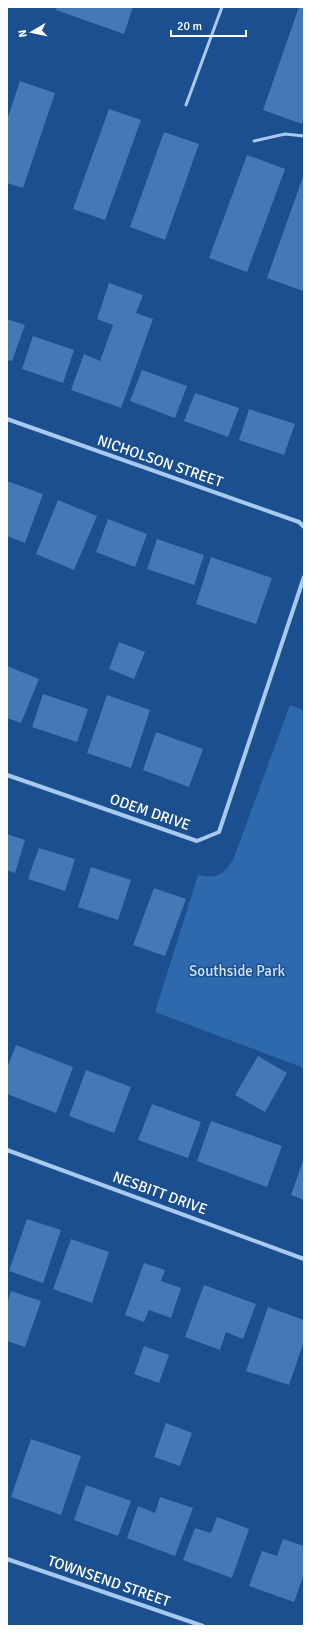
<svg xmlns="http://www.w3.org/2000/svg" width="311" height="1633" font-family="Signika,sans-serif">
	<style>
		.green { fill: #2e69ad }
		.building { fill: #4478b7 }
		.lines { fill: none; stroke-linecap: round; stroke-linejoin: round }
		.service { stroke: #a9c9ee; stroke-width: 3 }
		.minor { stroke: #a9c9ee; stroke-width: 4 }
		.labels { text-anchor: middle; stroke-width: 3; stroke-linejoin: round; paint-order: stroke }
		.street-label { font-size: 15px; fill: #fff; stroke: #1b4f8f }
		.park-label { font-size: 15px; fill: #cfe3fa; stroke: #1b4f8f }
	</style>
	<rect width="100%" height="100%" fill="#1b4f8f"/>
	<path class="green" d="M290,705L304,710V1068L155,1012L198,875C215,879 223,876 233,860Z"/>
	<path class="building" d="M57,7H133L124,34L56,10Z
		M299,7H304V117L302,124L263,110Z
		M20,81L55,93L23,188L7,183V120Z
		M109,109L141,120L105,220L73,209Z
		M164,132L199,144L165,240L130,227Z
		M247,155L285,169L247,272L209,258Z
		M304,174V289L303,291L267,278Z
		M109,283L143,295L136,313L153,319L121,408L71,390L84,354L100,361L113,325L97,319Z
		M7,319L25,325L12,361L7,360Z
		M33,336L74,350L63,383L22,369Z
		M142,370L187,386L175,418L130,401Z
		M195,393L239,408L228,437L184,421Z
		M249,409L295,424L284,455L239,440Z
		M7,481L43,494L25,543L7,536Z
		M58,500L97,516L74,570L36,554Z
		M108,519L147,534L135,567L96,552Z
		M157,539L204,555L194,585L147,569Z
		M211,557L272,578L256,624L196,604Z
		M119,642L145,652L134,679L109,669Z
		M7,666L39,679L21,723L7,718Z
		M43,694L88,709L77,742L32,727Z
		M107,695L150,710L131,768L87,753Z
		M156,732L203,749L189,787L143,770Z
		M7,834L25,840L15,873L7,870Z
		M39,848L75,859L65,891L28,879Z
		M91,867L131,880L118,920L78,907Z
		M154,888L186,899L165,956L133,945Z
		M16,1045L73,1067L56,1113L7,1094V1068Z
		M258,1056L287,1073L265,1112L235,1095Z
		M86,1070L131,1087L114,1133L69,1116Z
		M152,1104L201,1122L188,1158L138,1140Z
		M211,1121L282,1146L267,1187L197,1161Z
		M304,1158V1200L291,1195Z
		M27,1219L61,1230L43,1283L9,1271Z
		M71,1239L109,1252L92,1303L53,1289Z
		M144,1263L165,1270L161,1281L181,1288L171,1318L149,1310L144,1322L125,1315Z
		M204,1285L256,1304L243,1339L226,1332L220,1350L185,1337Z
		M11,1291L41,1301L25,1347L7,1341V1304Z
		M268,1307L304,1320V1341L289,1385L246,1371Z
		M144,1346L169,1355L159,1383L134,1374Z
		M166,1423L192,1433L180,1466L154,1457Z
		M31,1439L81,1456L61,1515L11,1497Z
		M86,1485L131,1501L118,1536L74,1520Z
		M160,1497L193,1508L175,1556L127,1538L138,1506L155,1513Z
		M217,1517L249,1529L232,1578L183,1560L195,1528L211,1533Z
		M283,1539L304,1546V1574L294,1602L249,1586L262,1551L277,1556Z"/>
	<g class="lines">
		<path class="service" d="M186,105L222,7
			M254,141L285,134L304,136"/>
		<path class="minor" d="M7,419L299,522L304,527
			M7,775L197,841L219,832L304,577
			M7,1150L304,1259
			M7,1559L203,1626"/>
	</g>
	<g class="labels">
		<g class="street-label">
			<text transform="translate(160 461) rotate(19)" y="5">NICHOLSON STREET</text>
			<text transform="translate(150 812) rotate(19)" y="5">ODEM DRIVE</text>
			<text transform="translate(160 1193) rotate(20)" y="5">NESBITT DRIVE</text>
			<text transform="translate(109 1581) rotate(19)" y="5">TOWNSEND STREET</text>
		</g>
		<g class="park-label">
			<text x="237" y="976">Southside Park</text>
		</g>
	</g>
	<rect width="311" height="1633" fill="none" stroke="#ffffff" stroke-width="16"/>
	<g transform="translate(32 32) rotate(261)" stroke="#1b4f8f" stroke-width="3" paint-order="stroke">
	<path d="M0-3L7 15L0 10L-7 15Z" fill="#ffffff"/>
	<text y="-6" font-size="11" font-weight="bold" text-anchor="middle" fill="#ffffff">N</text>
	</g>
	<path d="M171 30v6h75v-6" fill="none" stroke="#ffffff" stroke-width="2"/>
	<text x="177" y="30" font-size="12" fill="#ffffff" stroke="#1b4f8f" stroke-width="3" paint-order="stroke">20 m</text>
</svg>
